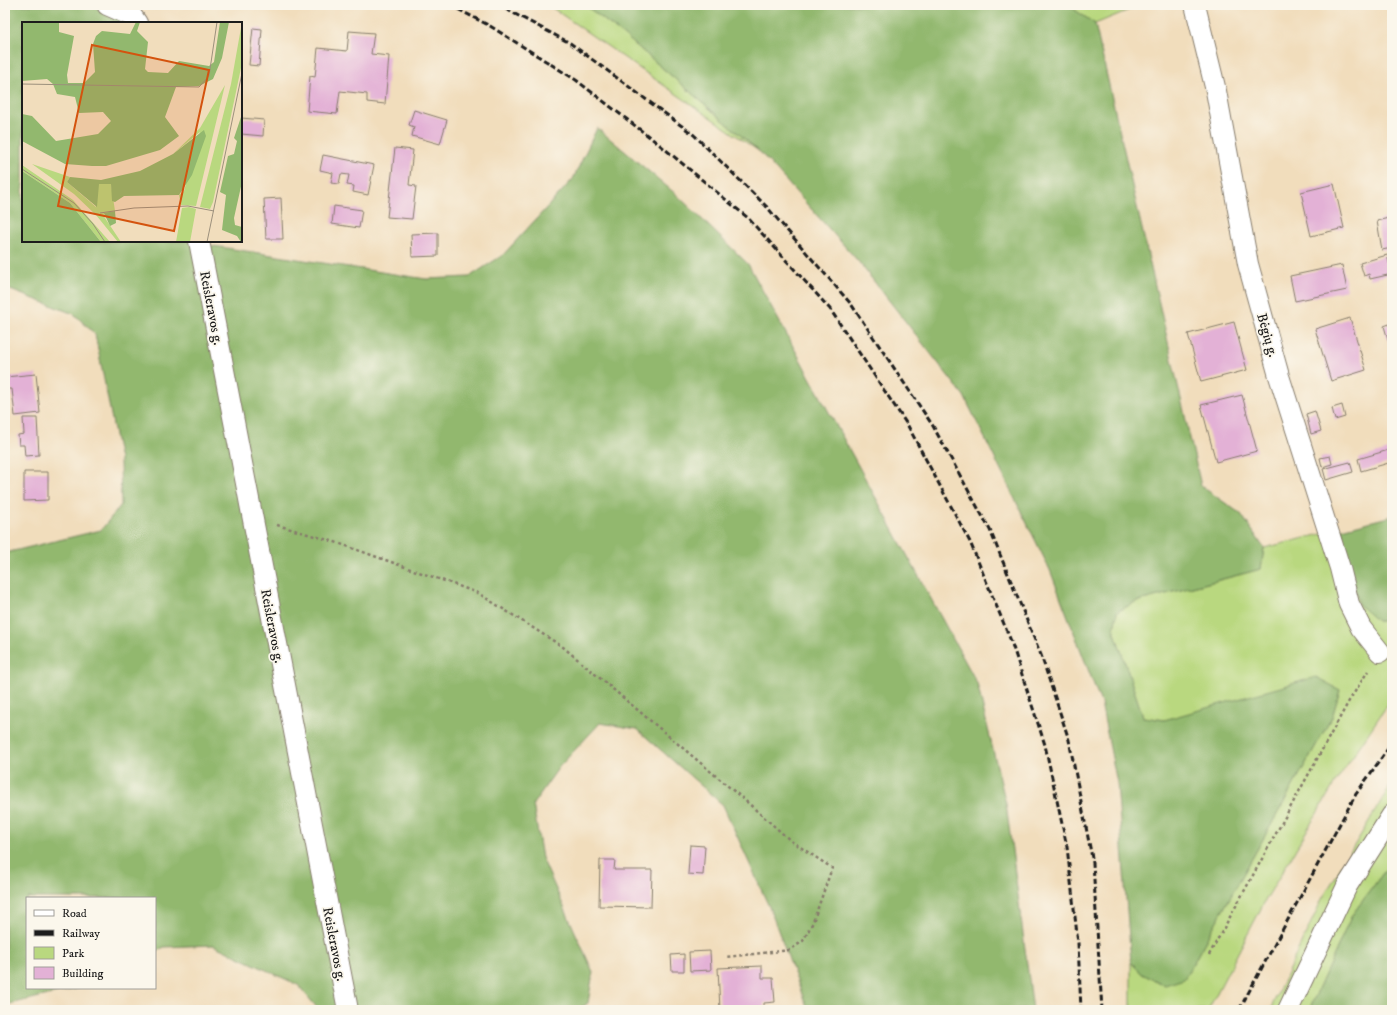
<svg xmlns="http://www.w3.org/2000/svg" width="1397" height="1015" font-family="'IM FELL DW Pica',serif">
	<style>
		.green { fill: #b9d87f; stroke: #6a7a4e }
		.forest { fill: #92b86e; stroke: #576a45 }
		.building { fill: #e3b1d6 }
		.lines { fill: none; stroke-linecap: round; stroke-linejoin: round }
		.street-casing { stroke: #867c6c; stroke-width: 22 }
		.path { stroke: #867c6c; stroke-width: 2.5; stroke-dasharray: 3 3; stroke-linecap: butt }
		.street { stroke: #fff; stroke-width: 20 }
		.rail { stroke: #1c1c1c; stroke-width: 3; stroke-dasharray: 6 3; stroke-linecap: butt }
		.labels { text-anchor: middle; stroke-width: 3.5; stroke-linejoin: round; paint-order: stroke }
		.street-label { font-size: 14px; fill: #1c1c1c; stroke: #fbf7ec }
		.inset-road { fill: none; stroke: #9c907c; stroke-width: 1 }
		.view { fill: #d4530e; fill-opacity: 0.15; stroke: #d4530e; stroke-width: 2 }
		.inset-edge { fill: none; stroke: #1c1c1c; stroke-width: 2 }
	</style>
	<rect width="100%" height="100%" fill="#fbf7ec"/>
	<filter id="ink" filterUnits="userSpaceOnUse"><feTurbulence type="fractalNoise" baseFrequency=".025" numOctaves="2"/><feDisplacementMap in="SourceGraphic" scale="8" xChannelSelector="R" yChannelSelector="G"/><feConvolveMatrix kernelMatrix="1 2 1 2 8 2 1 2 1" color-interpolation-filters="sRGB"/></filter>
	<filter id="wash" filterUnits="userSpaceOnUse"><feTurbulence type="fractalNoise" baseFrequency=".012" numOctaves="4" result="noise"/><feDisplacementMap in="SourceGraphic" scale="16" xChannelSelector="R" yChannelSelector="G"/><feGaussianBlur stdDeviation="0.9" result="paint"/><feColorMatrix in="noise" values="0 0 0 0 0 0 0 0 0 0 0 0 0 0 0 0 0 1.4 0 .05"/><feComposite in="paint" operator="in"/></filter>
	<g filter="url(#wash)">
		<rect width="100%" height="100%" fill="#f1ddbc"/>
		<path class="green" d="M548,5H585L631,41L760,152Z
			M1068,5H1141L1095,24Z
			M1342,529L1348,561L1377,621H1392V698L1335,783L1265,901L1208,1010H1131V962L1142,974L1184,979L1332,717L1340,690L1164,720L1143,717L1114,630L1117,612L1135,602L1261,569L1264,548Z
			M1392,783V861L1352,915L1309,1010H1270L1322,899Z"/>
		<path class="forest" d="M5,5H115L129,23H23V241H193L194,243L426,279L469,277L503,255L573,179L597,128L677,195L748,264L977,683L1006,804L1033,1010H808L770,909L723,805L637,729L600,723L559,767L533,804L542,858L593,972L588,1003L578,1010H319L298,985L213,945L164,947L155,952V898H27V988H79L5,1005V553L101,530L121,505L120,460L95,334L74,314L5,288Z
			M585,5H1068L1095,24L1201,486L1241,514L1264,548L1261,569L1135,602L1117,612L1114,630L1143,717L1164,720L1316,677L1340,690L1332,717L1184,979L1165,985L1142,974L1131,962L1117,783L1101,703L1050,570L964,396L858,261L760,152L631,41Z
			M1392,516V621H1377L1359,605L1348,561L1342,529Z
			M1392,861V1010H1309L1352,915Z"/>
		<g id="blocks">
			<path class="building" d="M253,28L262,29L259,66L249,65Z
				M349,31L374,33L371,54L389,56L385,104L367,102V94L340,91L337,114L307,111L310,76L315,77L318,48L347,51Z
				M414,110L447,120L440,144L412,136L414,127L409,125Z
				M241,118L264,120L263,136L241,134Z
				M395,148L413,150L409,185L416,186L412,219L387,217Z
				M323,155L374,165L368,195L353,192L354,186L347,185L349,175L341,174L339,184L331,183L333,173L320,170Z
				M1334,184L1344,228L1311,236L1301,192Z
				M281,198L283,239H266L264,199Z
				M334,206L362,210L359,228L332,224Z
				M1392,217V248L1382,250L1377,221Z
				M438,233V256L412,257L411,234Z
				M1387,255L1392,274L1370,279L1369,274L1364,276L1360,263Z
				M1342,265L1347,290L1295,301L1290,276Z
				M1350,318L1366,370L1331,381L1315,329Z
				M1234,322L1247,370L1201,382L1188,334Z
				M1392,323V354L1384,326Z
				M36,374L40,413L15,416L12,389H5V377Z
				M1242,395L1257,451L1216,462L1201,405Z
				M1342,405L1345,417L1335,420L1332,408Z
				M1315,411L1321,431L1311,434L1306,414Z
				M23,418H37L39,455L25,456L24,445H19L18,435L24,434Z
				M1392,449V462L1361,471L1358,459Z
				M1330,456L1332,464L1322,467L1320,458Z
				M1350,462L1353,472L1326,480L1323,469Z
				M24,472H48V500L24,501Z
				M690,845L705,846L703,875L688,874Z
				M600,860H615L614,870H652L651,907L599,906Z
				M710,951L711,970L690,971L689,952Z
				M684,954V971H672L671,955Z
				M762,966V978H773L775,1002L764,1003V1010H720L718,968Z"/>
		</g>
	</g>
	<g filter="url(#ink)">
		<use href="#blocks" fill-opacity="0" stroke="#867c6c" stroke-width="1"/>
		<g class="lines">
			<g class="street-casing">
				<path id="street" d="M107,5L132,16L137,23
					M1195,5L1216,91L1248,264L1279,376L1340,568L1349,604L1361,628L1380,652
					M199,241L348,1010
					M1288,1010L1347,886L1392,815"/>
			</g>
			<path class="path" d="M277,525L335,542L478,593L563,647L748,803L791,841L832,868L813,922L803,941L790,950L726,957
				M1209,955L1349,701L1368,671"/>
			<use href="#street" class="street"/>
			<path class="rail" d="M450,5L490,26L576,80L660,145L748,218L830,309L908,426L970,542L1011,641L1045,745L1067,847L1078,943L1081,1010
				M498,5L570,43L694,135L766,206L851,304L933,426L990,530L1041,655L1069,740L1093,863L1102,1010
				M1239,1010L1356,794L1392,743"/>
		</g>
	</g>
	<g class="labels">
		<g class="street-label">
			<text transform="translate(212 308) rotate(79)" y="5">Reisleravos g.</text>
			<text transform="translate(1268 335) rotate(74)" y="5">Bėgių g.</text>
			<text transform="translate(273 626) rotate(79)" y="5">Reisleravos g.</text>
			<text transform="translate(335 944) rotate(79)" y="5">Reisleravos g.</text>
		</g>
	</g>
	<g transform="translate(22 22)">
		<rect width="220" height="220" fill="#f1ddbc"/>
		<path d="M220,0V41L191,180L188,187L178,185L209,62ZM203,63L174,184L159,183L157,173L162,169L178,110L151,132L178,106ZM10,142L48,155L45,160L74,185L76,162H89L93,189L81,193L99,220H96L74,193L52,172ZM0,143L51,178L88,220H79L48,181L0,149ZM167,185L174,187L168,220H154L160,186Z" fill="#b9d87f"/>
		<path d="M0,0H37V10L52,14L45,53L46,61H62L73,50L71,22L74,14L80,9L108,12L114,0H118L115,9L126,20L123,47L126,50L146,51L157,39L187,44L192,40L198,0H207L200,36L191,57L177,64L154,65L143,95L157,114L138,128L84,144H70L43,142L0,119V92L10,94L34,119L76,112L89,99L81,90L57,91L53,75L35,72L31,62L25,57L0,59ZM220,92V160L212,196L213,203L220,205L219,220L215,214L200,208L204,173L198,170L206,134L212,132L215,119L212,116ZM182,108L184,114L170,153L157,173L102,174L93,180L90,179L89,162H77L75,185L45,160L48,155L79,158L118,149L151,132ZM0,149L48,181L79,220H0ZM93,189L94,201L88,204L82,191Z" fill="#92b86e"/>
		<path class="inset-road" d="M0,62L177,65L187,54L195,0M0,147L52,181L71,202L83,220M78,191L112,186L166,184L192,189M185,220L220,51"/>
		<path class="view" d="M70,23L187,48L152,209L36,184Z"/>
		<rect width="220" height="220" class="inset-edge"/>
	</g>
	<rect width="1397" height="1015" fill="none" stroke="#fbf7ec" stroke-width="20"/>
	<rect x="26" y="897" width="130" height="92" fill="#fbf7ec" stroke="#a29f99"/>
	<rect x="34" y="910" width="20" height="6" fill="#ffffff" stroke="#a29f99"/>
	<text x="62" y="917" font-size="12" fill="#1c1c1c">Road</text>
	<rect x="34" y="930" width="20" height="6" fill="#1c1c1c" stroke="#a29f99"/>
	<text x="62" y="937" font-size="12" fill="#1c1c1c">Railway</text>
	<rect x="34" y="947" width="20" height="12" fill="#b9d87f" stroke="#a29f99"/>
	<text x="62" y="957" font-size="12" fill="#1c1c1c">Park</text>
	<rect x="34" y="967" width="20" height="12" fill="#e3b1d6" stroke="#a29f99"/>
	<text x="62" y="977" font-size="12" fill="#1c1c1c">Building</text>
</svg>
